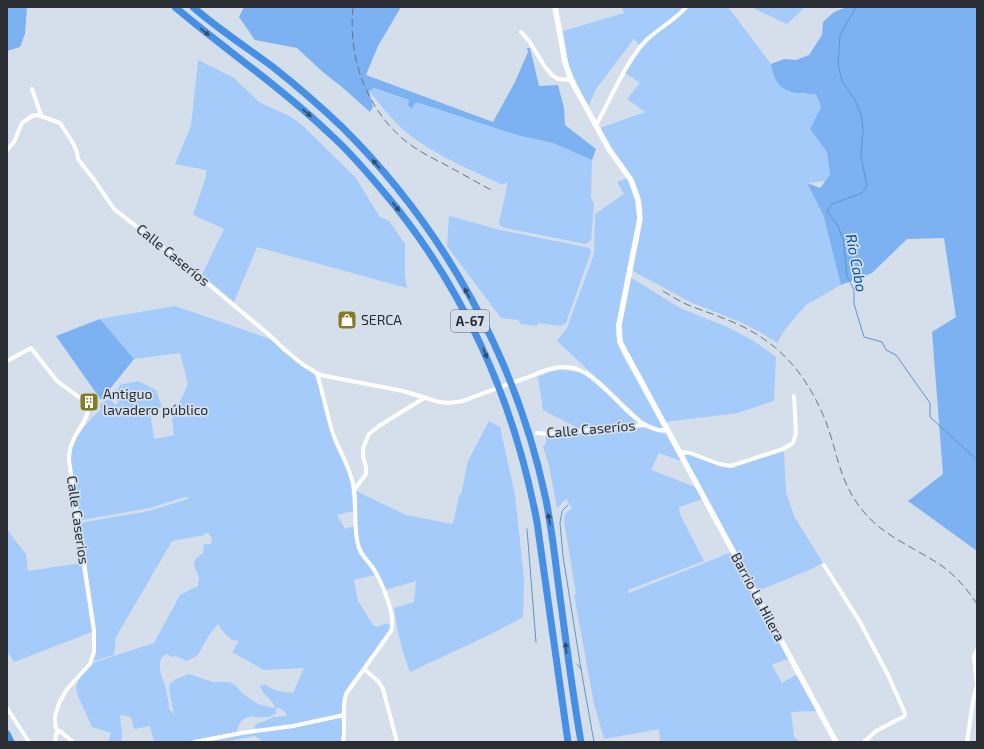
<svg xmlns="http://www.w3.org/2000/svg" width="984" height="749" font-family="'Exo 2',sans-serif">
	<style>
		.green { fill: #a4cbfa; fill-rule: evenodd }
		.forest { fill: #7cb2f2 }
		.lines { fill: none; stroke-linecap: round; stroke-linejoin: round }
		.stream { stroke: #5f93d1; stroke-width: 1 }
		.street { stroke: #fff; stroke-width: 4 }
		.secondary { stroke: #fff; stroke-width: 5.5 }
		.highway { stroke: #458fe4; stroke-width: 7 }
		.rail { stroke: #6d737b; stroke-width: 1; stroke-dasharray: 8 4; stroke-linecap: butt }
		.oneway { fill: #324b68 }
		.labels { text-anchor: middle; stroke-width: 3.5; stroke-linejoin: round; paint-order: stroke }
		.shield { fill: #d5dfec; stroke: #5d636a; stroke-width: 1 }
		.shield-label { font-size: 13px; font-weight: bold; fill: #2a2e33 }
		.street-label { font-size: 14px; fill: #2a2e33; stroke: #d5dfec }
		.poi-label { font-size: 14px; fill: #2a2e33; stroke: #d5dfec; text-anchor: start }
		.water-label { font-size: 15px; font-style: italic; fill: #04549f; stroke: #d5dfec }
	</style>
	<rect width="100%" height="100%" fill="#d5dfec"/>
	<path class="green" d="M622,7H685L666,24L646,37L639,45L634,39L596,89L588,107L569,66L563,31L624,13Z
		M689,7H728L771,64L773,75L801,94H816L821,107L810,129L827,152L830,175L826,181L807,183L824,217L836,257L841,285L806,305L786,328L777,343L760,332L738,321L692,303L631,270C635,252 644,223 642,206C640,185 625,172 615,155C610,146 605,137 600,128L645,112L627,99L640,83L625,73C633,62 639,49 649,39C661,27 677,20 689,7Z
		M753,7H805L787,24L753,8Z
		M198,60L234,78L259,102L291,117L301,124L356,178L379,216L389,221L405,244V277L407,288L257,247L234,302L202,275L224,229L193,215L206,176V170L175,164L191,126Z
		M373,88L409,100L412,109L415,103H419L515,135L553,143L592,160L591,198L594,204L591,240L586,244L510,229L500,226L499,222L508,182L502,185C474,171 444,159 418,141C399,129 383,108 369,91Z
		M628,178L637,201L638,214L616,325C615,337 618,345 623,356L663,428H658L643,421L557,341L567,328L594,254L595,214L624,194L617,182Z
		M449,216L500,230L590,248L591,252L566,323L561,326L538,323L537,326L520,324L519,320L501,318L447,246Z
		M630,277L680,308L727,327L754,341L776,357L774,401L738,413L664,422L623,344L620,329Z
		M175,306L273,340L286,353L314,374L317,378L351,480L353,512H349L337,515L345,529L354,526C355,552 362,555 375,575L354,580L358,601L373,625L378,627L386,623L392,626L390,632L349,685L344,697L343,714L293,725L256,729L254,727L258,723L263,722L273,717L287,716L285,712L277,707L276,709V713C264,725 242,705 237,732L186,742H154L150,726L134,729L131,717L120,715L122,735L121,742H108L111,733L92,727L78,696L76,688L79,678L92,663L154,643L180,595L198,586L199,578L194,565L195,559L203,553L204,544H211L212,538L207,532L204,535L172,541L116,637L114,655L93,661L96,644V629L80,525L85,522L149,511L185,500L189,497H185L150,508L82,520L79,518C76,497 65,459 75,440C81,429 92,418 101,409L100,405L110,398L114,404H118L116,394L120,385L138,381L156,390L162,407L150,411L154,439L174,435L172,419L188,384L180,353L134,359L100,319ZM218,624C224,632 228,641 239,641L232,652L264,670L304,668L293,693C282,692 273,691 265,684L260,686C262,694 271,699 275,706L274,708L258,704L243,694L235,685L229,682H213L189,674L176,679L169,685L170,695L174,714L169,709C169,703 166,686 163,680C160,672 159,668 161,658L167,654L172,657L176,656L187,661L198,655L209,635Z
		M560,370L579,372L587,376L639,423L580,429L543,410L538,377L550,372Z
		M489,421L500,427L515,495L524,579L523,617L491,634L410,672C402,651 397,630 394,608L414,602L416,581L385,590L361,548L358,540L356,491L406,515L452,524L454,520L459,495H461L468,461Z
		M643,427L660,433L666,434L681,461L659,453L651,470L695,487L702,499L679,507L680,514L704,561L628,590L629,593L732,552L789,659L773,664L772,665L782,683L796,675L817,711L791,712L794,737L800,742H660L659,729L604,739L594,704L574,595L576,594L564,521L565,514L572,508L566,499L557,508L549,466L543,446L546,444V436L573,432Z
		M784,451L786,492L794,516L823,563L807,571L758,591L684,457V455L688,454L731,467Z
		M7,528L11,535L26,554L28,571L81,563L92,632L14,662L7,651Z
		M340,717L342,718V742H263L255,736L225,742H205Z"/>
	<path class="forest" d="M7,7H27L25,34L20,47L7,51Z
		M244,7H401L378,46L366,75L493,122L515,82L528,52L527,48H530L539,86L558,85L564,108L565,125L596,149L592,160L553,143L516,135L419,103H415L412,109L408,105L409,100L374,88L369,91L373,107L370,112L342,87L324,73L297,48L255,40L239,17Z
		M847,7H977V551L908,501L943,474L932,332L956,317L944,238L907,239L872,273L841,285L824,217L807,183L820,188L830,175L827,152L810,129L821,107L816,94C791,94 775,92 771,64L784,59L796,60L809,55L822,35L823,22L834,12Z
		M100,319L134,359L101,400L56,336Z"/>
	<g class="lines">
		<path class="stream" d="M856,7L840,35L838,64L842,81L855,100L861,114L863,129L861,157L867,186L862,193L832,204L827,211L838,226L843,239L847,276L854,290V304L864,337L882,342L886,350L896,355L930,403V417L977,460
			M568,505L562,511L560,523L563,556L581,669
			M527,529L536,642
			M577,664L581,669L594,742"/>
		<path class="street" d="M521,32L529,41L545,67L552,75L558,79L571,80
			M32,89L41,115
			M596,125C611,99 622,69 642,45C654,30 674,22 686,7
			M7,150L14,142L22,123L32,116L38,115L60,123L73,143L77,152L78,159L95,181L114,209L188,267L267,333L285,350L302,364L320,375L403,391L439,402L450,403L463,401C483,393 503,386 523,379C537,374 552,366 567,367C606,370 631,435 667,430
			M7,361L31,348L57,381L80,398L88,408C88,420 77,430 73,441C70,447 69,453 69,460L94,631V652L90,664L67,689L59,703L55,717V725L58,732
			M317,374C324,395 327,418 335,439C341,454 350,468 353,484C358,505 352,528 359,548C362,556 368,561 373,568C381,580 397,617 391,631L346,694C341,710 346,726 343,742
			M537,433L548,434L644,425
			M679,452L690,453L719,464L731,466L783,449L793,443L796,433L794,396
			M354,490L366,474V467L363,456V448L369,434L379,426L424,398
			M824,565L860,622L888,675L905,713V715L903,717L876,731L864,742
			M364,669L378,681L383,689L397,742
			M7,708L29,742
			M55,742L56,734L60,731L73,742
			M195,742L241,733L293,726L344,715
			M967,742L973,701L977,685L974,656L977,650"/>
		<path class="secondary" d="M555,7L565,62L571,80L609,149L631,180L638,200L640,219L619,325L620,342L836,742"/>
		<path class="highway" d="M175,7C227,51 282,88 331,135C350,152 366,171 382,190C463,285 514,400 537,522L568,742
			M193,7C218,29 246,47 273,67C297,86 320,106 342,127C444,228 517,360 546,500C553,535 556,569 561,604C567,650 573,696 581,742
			M7,734L11,742"/>
		<path class="rail" d="M353,7C348,57 365,106 403,139C415,149 428,156 442,163C459,172 476,182 493,191
			M663,291C673,297 682,303 693,307C707,312 721,317 735,323C780,343 805,373 824,417C838,451 838,481 863,511C884,537 916,548 942,566C956,576 968,590 977,604"/>
	</g>
	<defs><path id="oneway-solid" d="M-6-.8H1V-3.2L6.5 0L1 3.2V.8H-6Z"/></defs>
	<g class="oneway">
		<use href="#oneway-solid" transform="translate(205 32) rotate(39)"/>
		<use href="#oneway-solid" transform="translate(307 113) rotate(41)"/>
		<use href="#oneway-solid" transform="translate(376 164) rotate(-131)"/>
		<use href="#oneway-solid" transform="translate(396 207) rotate(51)"/>
		<use href="#oneway-solid" transform="translate(467 293) rotate(-118)"/>
		<use href="#oneway-solid" transform="translate(485 353) rotate(67)"/>
		<use href="#oneway-solid" transform="translate(549 519) rotate(-100)"/>
		<use href="#oneway-solid" transform="translate(566 648) rotate(-97)"/>
	</g>
	<defs>
		<g id="shop-square" transform="scale(1)"><rect x="-9" y="-9" width="18" height="18" rx="4" fill="#857c23" stroke="#d5dfec"/><path d="M-5-2.5h2.3a2.7 3.5 0 0 1 5.4 0H5L5.5 6h-11ZM-1.5-2.5h3a1.5 2.3 0 0 0-3 0Z" fill="#fff"/></g>
		<g id="building-square" transform="scale(1)"><rect x="-9" y="-9" width="18" height="18" rx="4" fill="#857c23" stroke="#d5dfec"/><path d="M-4-6H4V6H1V3H-1V6H-4ZM-2.5-4.3h1.7v1.8h-1.7ZM.8-4.3h1.7v1.8H.8ZM-2.5-1h1.7V.8h-1.7ZM.8-1h1.7V.8H.8Z" fill="#fff"/></g>
	</defs>
	<g fill-rule="evenodd">
		<use href="#shop-square" x="347" y="320"/>
		<use href="#building-square" x="89" y="402"/>
	</g>
	<g class="labels">
		<rect class="shield" x="451" y="310" width="38" height="22" rx="3"/>
		<g class="shield-label">
			<text x="470" y="326">A-67</text>
		</g>
		<g class="street-label">
			<text transform="translate(173 255) rotate(39)" y="5">Calle Caseríos</text>
			<text transform="translate(591 429) rotate(-5)" y="5">Calle Caseríos</text>
			<text transform="translate(78 520) rotate(82)" y="5">Calle Caserios</text>
			<text transform="translate(758 597) rotate(62)" y="5">Barrio La Hilera</text>
		</g>
		<g class="poi-label">
			<text x="361" y="325">SERCA</text>
			<text x="103" y="399">Antiguo<tspan x="103" dy="16">lavadero público</tspan></text>
		</g>
		<g class="water-label">
			<text transform="translate(856 263) rotate(79)" y="5">Río Cabo</text>
		</g>
	</g>
	<rect width="984" height="749" fill="none" stroke="#2a2e33" stroke-width="16"/>
</svg>
